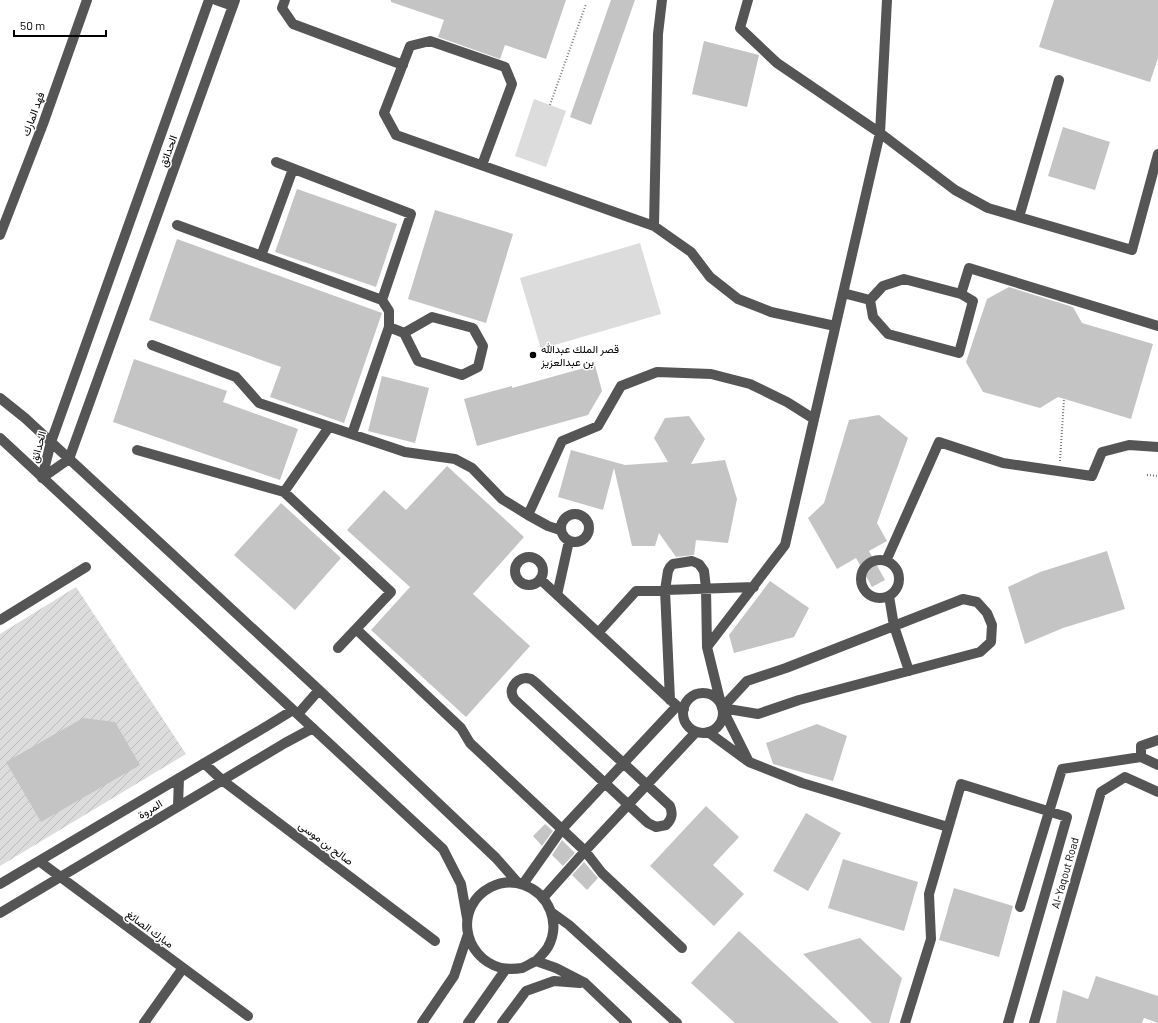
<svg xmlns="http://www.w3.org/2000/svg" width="1158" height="1023" font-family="Barlow,Vazirmatn,sans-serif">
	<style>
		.garden { fill: url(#garden-furrows) }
		.pitch { fill: #dcdcdc }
		.building { fill: #c4c4c4 }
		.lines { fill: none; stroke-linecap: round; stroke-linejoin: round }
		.path { stroke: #777; stroke-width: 2; stroke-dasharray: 1 2; stroke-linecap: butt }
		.minor { stroke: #555; stroke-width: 10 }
		.poi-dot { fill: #000; stroke: #fff; stroke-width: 1.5 }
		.labels { text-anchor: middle; stroke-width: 3; stroke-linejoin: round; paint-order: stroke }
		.street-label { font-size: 11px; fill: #000; stroke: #fff }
		.poi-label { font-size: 11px; fill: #000; stroke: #fff; text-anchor: start }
	</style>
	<defs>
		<pattern id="garden-furrows" width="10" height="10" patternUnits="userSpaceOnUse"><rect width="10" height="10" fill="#dcdcdc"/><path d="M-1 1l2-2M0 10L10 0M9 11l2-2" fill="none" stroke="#bbb"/></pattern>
	</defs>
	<rect width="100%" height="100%" fill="#fff"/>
	<path class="garden" d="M76,587L186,754L0,866V634Z"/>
	<path class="pitch" d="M534,99L566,111L546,167L515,156Z
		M640,243L661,314L541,349L520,278Z"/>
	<path class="building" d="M391,0H566L546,59L505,45L500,59L438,37L444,20L391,2Z
		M611,0H635L591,125L570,117Z
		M1054,0H1158V58L1150,82L1039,47Z
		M704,41L759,55L747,107L692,94Z
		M1063,127L1110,142L1095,190L1048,176Z
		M297,189L397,224L376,287L275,252Z
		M435,210L513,234L486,323L408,299Z
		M177,239L382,313L344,423L270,397L281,367L149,320Z
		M1009,287L1073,307L1082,323L1153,344L1131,419L1058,397L1040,408L983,392L966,362L987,299Z
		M134,359L227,391L223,402L298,429L280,480L113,422Z
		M595,365L602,391L588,415L477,446L464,399L512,386V388Z
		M382,376L429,388L415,443L368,431Z
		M879,415L908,438L877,523L887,541L869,551L885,580L872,587L856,558L837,569L808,518L824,503L849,420Z
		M689,416L705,439L691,464L725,460L737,499L728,543L696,540L694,555L676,557L659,533L655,546H632L614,468L603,510L558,497L571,450L625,465L668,462L654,438L665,418Z
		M447,466L524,537L473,594L530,646L466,717L371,630L410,587L347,530L384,490L406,510Z
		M281,503L341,558L295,610L234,555Z
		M1107,551L1125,609L1063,628L1025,644L1008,587L1040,572Z
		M770,581L809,608L794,637L734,653L729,635Z
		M83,718L115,722L140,765L41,822L6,762Z
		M817,724L847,736L833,781L773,764L766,743Z
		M706,806L739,837L713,865L744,894L714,926L650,866Z
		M806,813L841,833L808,891L773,871Z
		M545,824L553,831L542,846L533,836Z
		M562,840L575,853L563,866L552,855Z
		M843,859L918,882L904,931L828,908Z
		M584,862L598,878L587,890L572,875Z
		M954,888L1013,906L999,957L939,940Z
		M739,931L839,1023H735L691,983Z
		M860,938L902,978L889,1023H872L803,954Z
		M1096,976L1158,996V1023L1144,1018L1142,1023H1056L1063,990L1088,999Z"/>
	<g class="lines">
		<path class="path" d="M550,105L586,4
			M1060,461L1064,399
			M1147,475L1158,476"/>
		<path class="minor" d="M216,0L233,6
			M285,0L282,8L293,24L403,65
			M748,0L740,28L777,63L880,133L955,190L988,208L1132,250L1158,154
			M276,162L411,214L382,300L389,311V327L352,434
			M482,165L512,84L505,67L430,41L410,46L384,113L396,135L654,226L691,252L710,277L738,299L771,312L835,326
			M1019,217L1059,80
			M177,225L382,300
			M654,226L658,34L662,0
			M0,235L43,124L87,0
			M261,256L293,169
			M843,293L870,300L873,317L888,334L959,353L973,301L961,294L904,279L883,286L870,300
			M961,294L969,268L1158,326
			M389,327L404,333L418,361L462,375L478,367L483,346L473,328L432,317L404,333
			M152,345L236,377L259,403L405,452L455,459L472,468L502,499L528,515L548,526L560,530
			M0,398L25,418L319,690L496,858L518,883
			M0,438L443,849L461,884L467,918
			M137,450L284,492L391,592L338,648
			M42,478L69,459L235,0
			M42,478L51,442L209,0
			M284,492L329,427
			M561 528a14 14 0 1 1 28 0a14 14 0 1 1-28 0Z
			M528,515L562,441L598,426L621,386L657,372L711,374L750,384L787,402L814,419
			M515 571a14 14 0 1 1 28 0a14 14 0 1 1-28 0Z
			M861 579a19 19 0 1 1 38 0a19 19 0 1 1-38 0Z
			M886,561L939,442L1003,463L1092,476L1102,452L1129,445L1158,447
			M540,579L677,706L684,709
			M557,595L569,541
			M889,596L894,626L909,671
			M963,599L977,602L987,613L992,625L991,642L980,652L799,700L758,714L722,708L747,681L786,668Z
			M0,620L86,567
			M356,629L461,728L470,743L585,851L602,873L682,948
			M598,633L636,591L754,587
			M707,647L785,545L880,133L887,0
			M526,678L531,679L535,682L670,806C673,814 672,819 666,825L656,827L648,823L515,700C507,690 515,679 526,678Z
			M683 713a20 20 0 1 1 40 0a20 20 0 1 1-40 0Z
			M670,700L665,590L668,571L670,567L673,564L692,561L699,564L704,571L706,588L707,647L722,708L749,762
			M298,714L319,690
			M708,732L749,762L802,783L948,827
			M1141,757V746L1158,740
			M204,763L222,780L435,941
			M178,806L179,778
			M39,861L248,1016
			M0,884L267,726L293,710
			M523,884L562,829L677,706
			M543,898L585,851L696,732
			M1020,907L1062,769L1141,757L1158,765
			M551,912L569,925L677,1023
			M0,913L285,743L313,728
			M536,961C540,957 545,952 548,947C561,923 549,894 524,885C513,881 501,882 491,887C454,906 462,957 501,968C507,969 516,969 522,968C527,966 531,963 536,961L556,968L585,983L627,1023
			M144,1023L183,968
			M422,1023L454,976L468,934
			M468,1023L506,969
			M502,1023L526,991L554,981L580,983
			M905,1023L931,939L929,894L961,784L1067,817L1008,1023
			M1034,1023L1101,792L1125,777L1158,792"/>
	</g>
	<circle class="poi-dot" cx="533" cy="355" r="4"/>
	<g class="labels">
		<g class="street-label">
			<text transform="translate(33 114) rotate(-70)" y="4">فهد المارك</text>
			<text transform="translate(168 151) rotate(-70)" y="4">الحدائق</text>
			<text transform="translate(38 447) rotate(-75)" y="4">الحدائق</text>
			<text transform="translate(150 809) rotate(-31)" y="4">المروة</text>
			<text transform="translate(326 843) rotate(37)" y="4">صالح بن موسى</text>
			<text transform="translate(1065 873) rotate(-74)" y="4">Al-Yaqout Road</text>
			<text transform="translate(150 929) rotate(36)" y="4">مبارك الصائغ</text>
		</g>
		<g class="poi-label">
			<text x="541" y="353">قصر الملك عبدالله<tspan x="541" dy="13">بن عبدالعزيز</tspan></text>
		</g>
	</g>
	<path d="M14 30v6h92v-6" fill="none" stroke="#000000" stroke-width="2"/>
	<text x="20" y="30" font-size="12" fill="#000000" stroke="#ffffff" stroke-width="3" paint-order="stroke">50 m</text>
</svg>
